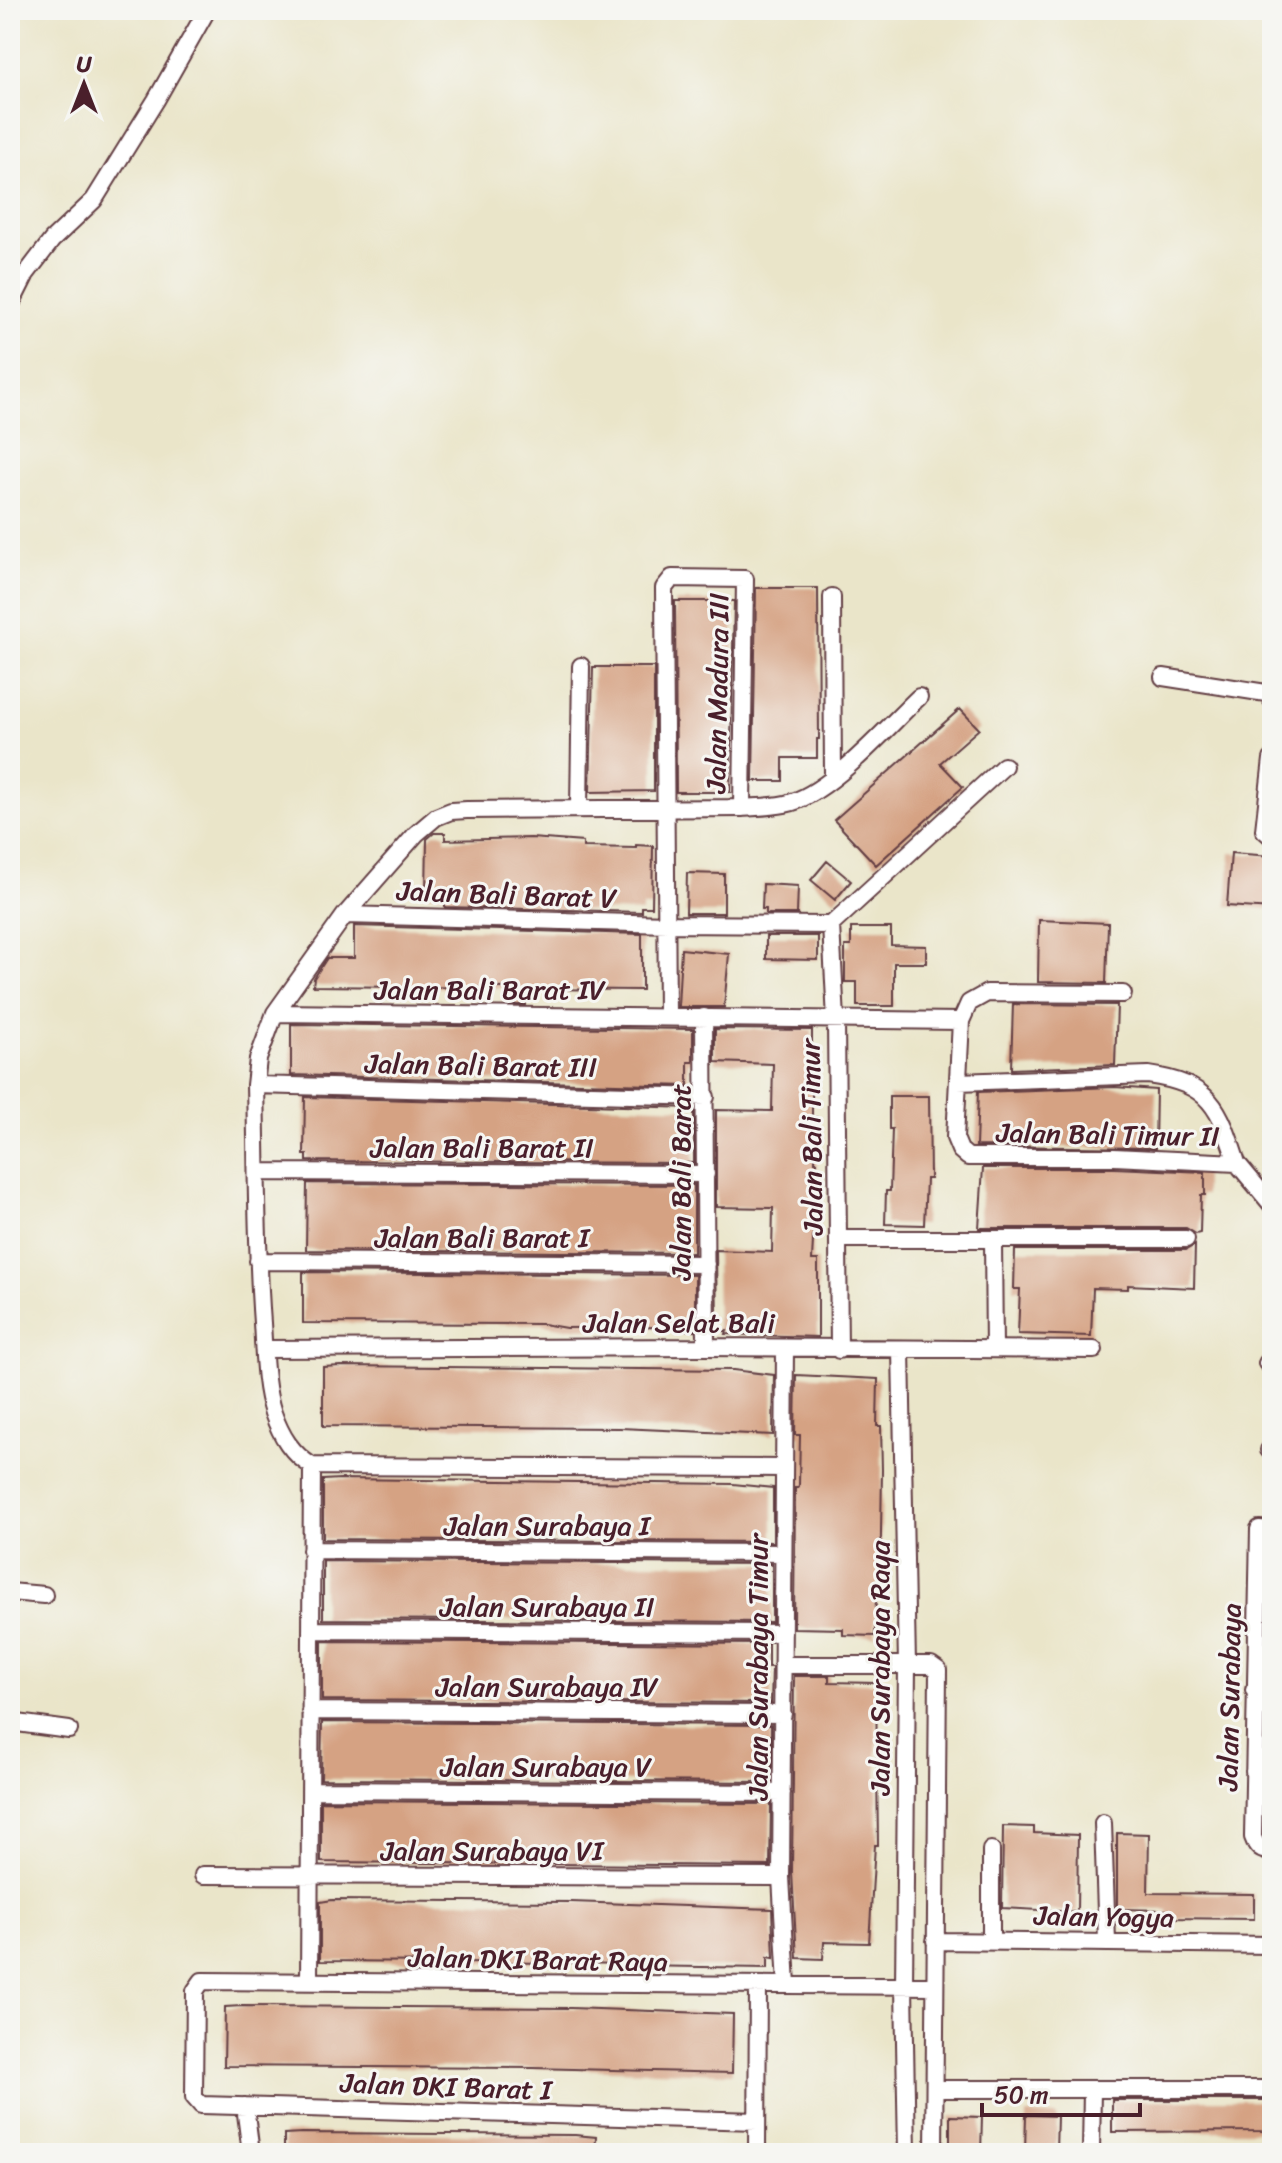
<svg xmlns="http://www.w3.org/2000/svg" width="1282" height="2163" font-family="Sriracha,sans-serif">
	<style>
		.building { fill: #d5a283 }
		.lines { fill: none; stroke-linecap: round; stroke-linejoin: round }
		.street-casing { stroke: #623d43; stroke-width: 20 }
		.street { stroke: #fff; stroke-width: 16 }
		.labels { text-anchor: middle; stroke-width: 6; stroke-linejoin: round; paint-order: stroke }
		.street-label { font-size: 28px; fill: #4a1f2b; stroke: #f6f6f2 }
	</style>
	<rect width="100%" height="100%" fill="#f6f6f2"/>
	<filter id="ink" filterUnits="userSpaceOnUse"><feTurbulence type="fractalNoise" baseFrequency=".0125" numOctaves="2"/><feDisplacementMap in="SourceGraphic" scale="16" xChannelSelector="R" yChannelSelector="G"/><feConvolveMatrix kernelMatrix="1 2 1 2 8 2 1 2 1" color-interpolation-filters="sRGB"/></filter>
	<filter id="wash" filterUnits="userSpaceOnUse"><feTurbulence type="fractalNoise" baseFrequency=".006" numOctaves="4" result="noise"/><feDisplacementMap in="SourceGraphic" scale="32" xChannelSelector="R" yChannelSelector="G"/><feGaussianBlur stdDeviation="1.8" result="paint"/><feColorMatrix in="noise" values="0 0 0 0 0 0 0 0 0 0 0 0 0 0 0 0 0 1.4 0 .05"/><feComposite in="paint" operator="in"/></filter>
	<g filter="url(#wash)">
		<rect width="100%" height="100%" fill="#eae5c9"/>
		<g id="blocks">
			<path class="building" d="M756,588H818L819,739H817V758H783V781H753Z
				M675,601H734L730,792H676Z
				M593,667H654V791L590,792Z
				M960,709L979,729L940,763L963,787L876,865L834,820Z
				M434,833H445V840L531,838L583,842V847L636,848V845L653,846L652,907H642V912L445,907V895L426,894L427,839Z
				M1231,853L1272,856V909L1227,906Z
				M827,861L851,881L835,900L811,880Z
				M687,873L724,874V913H686Z
				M763,884L798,886L797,914H766V909H762Z
				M1039,920L1108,923L1106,983L1038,982Z
				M354,926L642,934V990L527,989L526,1005H508V988L313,986L314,978L327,958H354Z
				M851,928H891V945L926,946V963H894V1006H857V982H845V946H851Z
				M766,936H818V960L766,959Z
				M681,949L729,954L724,1007H678Z
				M1013,1004L1117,1005L1115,1065L1011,1069Z
				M291,1024L693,1029V1062H688V1086L291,1075Z
				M715,1029L812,1030V1117H816L815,1162H817L812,1260H818V1337L726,1334L727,1331H717L716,1250L772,1252L773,1208L716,1207V1110L772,1111L773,1064L715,1062Z
				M1115,1087L1156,1090L1155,1148L976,1146L978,1092Z
				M889,1096H929L930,1179H926L924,1225L885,1224L886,1191H890L892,1129H889Z
				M305,1097L694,1108V1163L307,1161V1155H304Z
				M983,1168H1114L1205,1172V1195H1201L1200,1233L1196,1234L1186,1228H979Z
				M307,1183L694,1185V1253L306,1250Z
				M1195,1245L1194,1288L1128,1285V1289L1093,1288L1091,1336L1018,1334L1020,1289H1014L1015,1250H1186Z
				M303,1272L695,1275V1331L662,1327L566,1328L543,1324L303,1323Z
				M341,1366L733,1370L774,1375L773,1435L620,1428L323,1426V1367Z
				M796,1375L878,1379L877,1426H881L882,1470L880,1593H876L875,1636L843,1635V1629L794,1628L795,1488H798L799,1485L800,1435H795Z
				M340,1479L733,1484L773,1488V1542L323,1539V1480Z
				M323,1561L772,1564V1622L323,1619Z
				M322,1641L768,1644V1667H772L771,1703L322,1700Z
				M794,1676H829V1682L876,1683L878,1845H875L869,1943L824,1942L823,1959L797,1958L792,1872Z
				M322,1722L771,1725V1782L321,1779Z
				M321,1801L771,1804L770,1866L321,1862Z
				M1003,1826L1034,1827V1833L1078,1835L1077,1912L1002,1908Z
				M1117,1833L1149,1834L1148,1893L1254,1894V1919L1167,1918V1910L1117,1909Z
				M332,1900L571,1902L772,1909L774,1958L768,1957V1968L634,1966V1964L568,1963L320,1961V1902Z
				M242,2006L571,2008L733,2014L732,2073L533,2068L224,2066L225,2007Z
				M1112,2100H1267L1268,2131L1112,2132Z
				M1026,2115L1057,2116L1056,2152L1025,2151Z
				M950,2116L982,2117L981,2153H950Z
				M302,2133L575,2135L596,2137L595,2153H284V2134Z"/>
		</g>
	</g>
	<g filter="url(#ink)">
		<use href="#blocks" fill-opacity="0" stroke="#623d43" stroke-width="2"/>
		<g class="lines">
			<g class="street-casing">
				<path id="street" d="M10,306L26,274L52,240L94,200L156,100L207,10
					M832,597L833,778
					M1163,677L1266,693L1272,700
					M1272,759L1264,830L1272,837
					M579,809L581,666
					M345,915L668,924L831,925L1004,766
					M831,925L836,1020L839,1350
					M1123,994L987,993L969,1003L961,1021L955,1138L960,1150L968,1157H1114L1237,1163L1272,1205
					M275,1013L961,1021
					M667,1017L664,588L672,578L745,579L742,808
					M704,1017L706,1347
					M958,1082L1148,1075C1211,1084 1219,1107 1237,1163
					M255,1085L706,1097
					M257,1172L706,1174
					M838,1239H1186
					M993,1240L994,1349
					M258,1261L706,1264
					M785,1348L781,1877L787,1985
					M264,1349L706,1347L1094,1350
					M901,1349L907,1665L904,1986L907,2153
					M1267,1363L1272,1364
					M1269,1450H1272
					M784,1468L312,1466C292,1454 281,1436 273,1413C264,1386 264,1352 262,1323C256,1244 257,1164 255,1085L258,1059L275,1013L345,915L416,834L436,817L451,811L467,810L742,808C756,807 771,807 785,804C828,796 886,728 919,697
					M1272,1530L1259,1529L1253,1837C1257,1848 1261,1851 1272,1852
					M311,1550L783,1553
					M10,1592L44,1595
					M311,1630L783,1633
					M785,1665H931L938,1670L934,2153
					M1254,1690L1272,1691
					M310,1711L783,1714
					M10,1722L69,1730
					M1254,1771H1272
					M310,1790L782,1793
					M1103,1823L1107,1942
					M203,1875L781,1877
					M991,1940V1850
					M935,1941L1272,1945
					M309,1982L312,1466
					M935,2089H1272
					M245,2106L251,2153
					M757,2121L201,2105L194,2097L195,1991L202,1981L935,1986
					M757,2153L758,1987
					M1091,2153L1092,2089"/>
			</g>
			<use href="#street" class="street"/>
		</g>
	</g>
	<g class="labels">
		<g class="street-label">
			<text transform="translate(717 693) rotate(-89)" y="10">Jalan Madura III</text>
			<text transform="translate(507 894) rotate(2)" y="10">Jalan Bali Barat V</text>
			<text x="490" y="999">Jalan Bali Barat IV</text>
			<text transform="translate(481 1065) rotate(1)" y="10">Jalan Bali Barat III</text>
			<text transform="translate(1108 1134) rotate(1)" y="10">Jalan Bali Timur II</text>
			<text transform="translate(811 1137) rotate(-91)" y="10">Jalan Bali Timur</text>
			<text x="482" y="1157">Jalan Bali Barat II</text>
			<text transform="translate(680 1182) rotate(-90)" y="10">Jalan Bali Barat</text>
			<text x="482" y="1247">Jalan Bali Barat I</text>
			<text x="679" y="1332">Jalan Selat Bali</text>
			<text x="547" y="1535">Jalan Surabaya I</text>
			<text x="547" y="1616">Jalan Surabaya II</text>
			<text transform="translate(757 1667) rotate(-90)" y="10">Jalan Surabaya Timur</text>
			<text transform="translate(879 1668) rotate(-90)" y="10">Jalan Surabaya Raya</text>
			<text x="547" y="1696">Jalan Surabaya IV</text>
			<text transform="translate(1229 1697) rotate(-89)" y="10">Jalan Surabaya</text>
			<text x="546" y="1776">Jalan Surabaya V</text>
			<text x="492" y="1860">Jalan Surabaya VI</text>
			<text transform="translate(1104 1916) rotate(1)" y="10">Jalan Yogya</text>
			<text transform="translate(538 1959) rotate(1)" y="10">Jalan DKI Barat Raya</text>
			<text transform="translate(446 2086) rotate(2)" y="10">Jalan DKI Barat I</text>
		</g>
	</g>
	<rect width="1282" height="2163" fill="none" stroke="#f6f6f2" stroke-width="40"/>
	<g transform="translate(84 84)" stroke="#f6f6f2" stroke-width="6" paint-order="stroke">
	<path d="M0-6L14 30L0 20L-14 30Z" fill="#4a1f2b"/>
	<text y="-12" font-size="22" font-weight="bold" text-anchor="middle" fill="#4a1f2b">U</text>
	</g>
	<path d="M982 2103v12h158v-12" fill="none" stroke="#4a1f2b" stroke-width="4"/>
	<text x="994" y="2103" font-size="24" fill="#4a1f2b" stroke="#f6f6f2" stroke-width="6" paint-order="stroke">50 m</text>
</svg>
